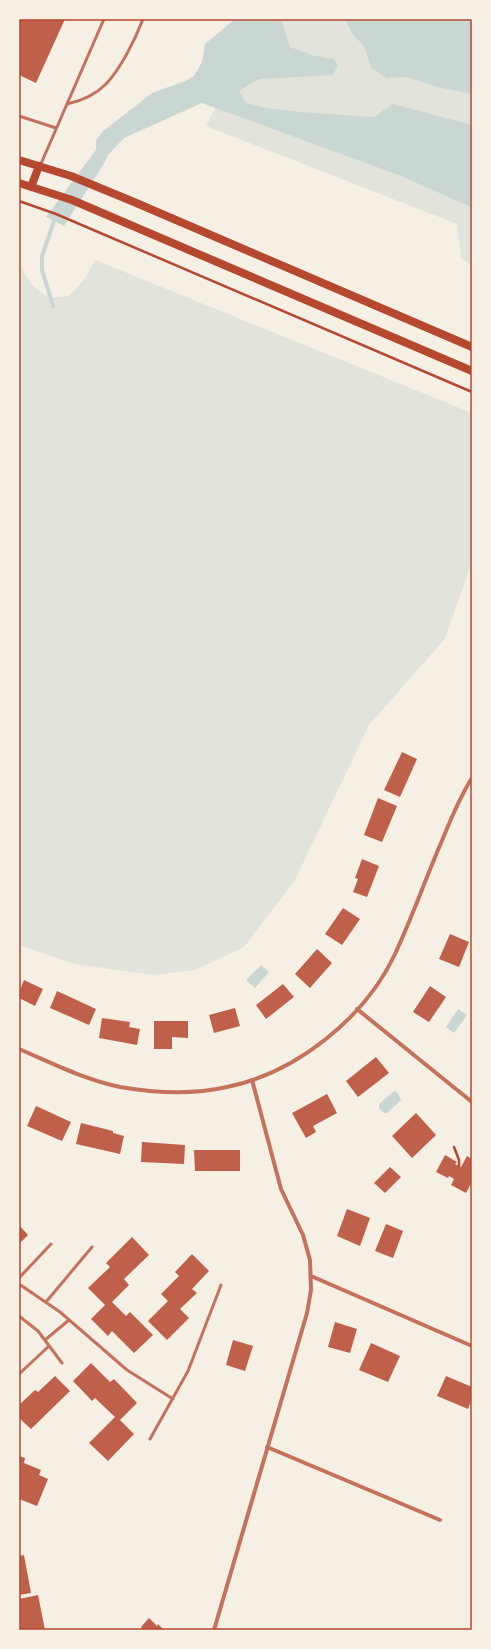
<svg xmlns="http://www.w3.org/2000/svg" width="491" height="1649" font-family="'Space Grotesk',sans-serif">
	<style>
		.green { fill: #e2e4dc }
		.water { fill: #c9d6d2 }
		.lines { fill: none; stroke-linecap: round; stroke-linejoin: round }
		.stream { stroke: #c9d6d2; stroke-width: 4 }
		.building { fill: #bf614a }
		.path { stroke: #b5482f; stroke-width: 2.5 }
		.service { stroke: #c5725c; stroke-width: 3 }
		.minor { stroke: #c5725c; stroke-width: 4 }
		.secondary { stroke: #b5482f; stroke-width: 8 }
		.neatline { fill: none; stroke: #b5482f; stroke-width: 1.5 }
	</style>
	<rect width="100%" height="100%" fill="#f6efe4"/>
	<path class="green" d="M260,19H472V266L461,258L457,224L206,126Z
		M95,260L472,413V563L444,640L369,725L295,880L244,947L195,970L153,975L74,964L19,945V265L33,286L49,298L69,296L84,280Z"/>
	<path class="water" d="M235,19H281L290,47L315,56L334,59L338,65L333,75L259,79L239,91L246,103L266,108L300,112L374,117L393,104L472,125V206L471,207L401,176L202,103L124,138L108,155L103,165L64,226L46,217L96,150V141L102,132L152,93L185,81L194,76L202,62L205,44Z
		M345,19H472V94L438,87L407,77L387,78L371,68L364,46L353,35Z
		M261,965L269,972L255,988L246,980Z
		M458,1009L467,1015L454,1033L446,1027Z
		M394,1091L397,1092L401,1100L387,1113H384L379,1108V1104Z"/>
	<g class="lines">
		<path class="stream" d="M53,306L42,270V256L54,221"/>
	</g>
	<path class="building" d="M20,19H65L36,83L19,75V22Z
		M402,752L417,759L400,797L384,790Z
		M378,798L397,806L382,842L364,835Z
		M362,859L379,866L367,897L353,892L358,879L355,878Z
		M343,908L360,919L342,945L325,934Z
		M450,934L469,942L459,967L439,959Z
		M317,949L332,963L310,988L295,974Z
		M24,980L43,989L35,1006L19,998V992Z
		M283,984L294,997L266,1019L256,1005Z
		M430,986L446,997L429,1022L413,1012Z
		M57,991L96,1009L89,1025L50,1008Z
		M235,1008L240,1026L214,1033L209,1015Z
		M102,1018L130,1022L129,1027L140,1029L137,1045L99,1038Z
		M154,1021H188V1038L172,1037V1049H154Z
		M376,1057L389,1073L358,1097L346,1081Z
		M327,1094L337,1113L313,1126L316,1132L306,1138L292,1113Z
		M36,1106L71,1122L62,1141L27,1126Z
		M416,1113L436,1135L412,1158L392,1136Z
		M81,1123L113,1131V1133L124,1136L120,1154L76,1144Z
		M142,1142L185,1145L184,1164L141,1162Z
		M194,1150H240V1171H195Z
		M445,1155L457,1162L455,1164L461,1167L467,1156L472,1159V1182L466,1193L451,1185L454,1179L449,1176L448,1178L436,1172Z
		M390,1167L401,1177L385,1193L374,1183Z
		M347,1209L370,1218L360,1246L337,1236Z
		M386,1224L403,1231L393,1258L375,1251Z
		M19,1225L28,1235L19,1244Z
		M132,1237L149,1255L124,1279L129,1285L112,1302L126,1316L130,1312L153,1335L134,1353L112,1331L108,1336L91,1319L105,1305L88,1288L110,1267L106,1263Z
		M192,1254L209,1271L192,1289L197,1293L180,1309L189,1318L167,1340L148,1321L168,1301L161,1294L179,1276L175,1272Z
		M335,1322L357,1329L350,1353L328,1347Z
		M233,1340L253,1346L245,1371L226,1365Z
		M371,1343L400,1356L388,1382L359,1370Z
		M91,1363L110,1382L114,1379L137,1403L120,1420L134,1434L108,1461L89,1443L115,1417L95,1398L92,1401L73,1381Z
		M55,1376L70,1391L31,1429L19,1418V1405L35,1390L38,1392Z
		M446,1376L472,1387V1398L468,1409L437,1396Z
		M19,1456L25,1458L24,1463L41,1470L39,1475L48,1479L37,1506L19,1499Z
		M24,1555L31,1593L19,1595V1556Z
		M38,1595L45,1630H19V1599Z
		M149,1618L157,1626L158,1624L164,1630H144L141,1627Z"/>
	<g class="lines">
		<path class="path" d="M19,201L56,214L472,392
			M454,1147L459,1160V1166"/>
		<path class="service" d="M67,104C81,101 95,95 106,84C121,68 135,40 143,19
			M19,116L56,128
			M40,166L104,19
			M19,1278L51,1244
			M19,1284L60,1312L127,1370L173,1399
			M46,1302L92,1247
			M19,1316L38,1331L62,1363
			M45,1340L69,1320
			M19,1374L49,1346
			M150,1439L188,1371L221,1285"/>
		<path class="minor" d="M357,1009L472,1102
			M19,1049C52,1063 85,1080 120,1087C155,1093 192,1095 227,1087C296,1073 365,1018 395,954C412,918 425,880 441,843C450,821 459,798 472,778
			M311,1276L472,1346
			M267,1447L440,1520
			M214,1630L307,1313L311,1290L310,1260L303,1235L281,1189L252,1080"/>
		<path class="secondary" d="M19,160L71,176L134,202L472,347
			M19,183L72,200L472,371
			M31,187L39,166"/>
	</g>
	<rect width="491" height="1649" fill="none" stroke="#f6efe4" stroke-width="40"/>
	<rect x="20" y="20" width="451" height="1609" class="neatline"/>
</svg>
